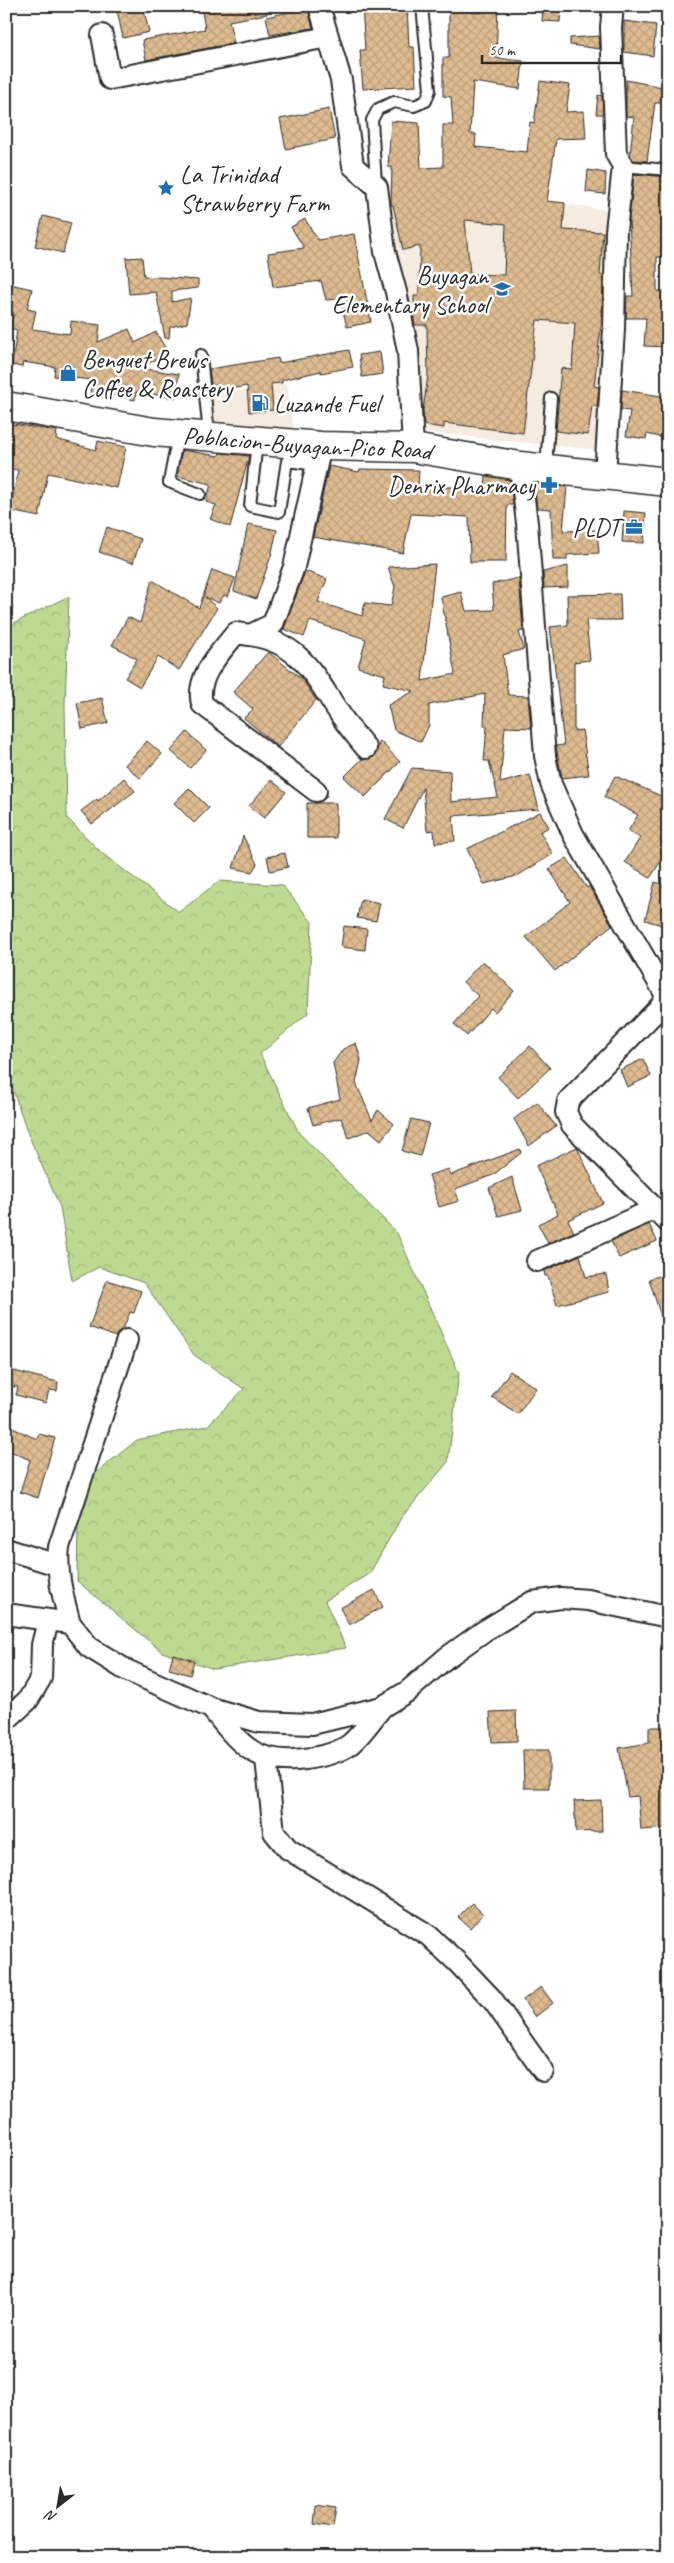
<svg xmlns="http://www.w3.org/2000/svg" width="674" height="2563" font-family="Caveat,sans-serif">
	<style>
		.built { fill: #f5ebde }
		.forest { fill: url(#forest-crowns); stroke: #74825e }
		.building { fill: url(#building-cross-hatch); stroke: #2b2b2b; fill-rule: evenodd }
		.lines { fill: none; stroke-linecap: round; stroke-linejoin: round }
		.lane-casing { stroke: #2b2b2b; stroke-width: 14 }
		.street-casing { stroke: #2b2b2b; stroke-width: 24 }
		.secondary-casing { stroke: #2b2b2b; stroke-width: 31 }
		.lane { stroke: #fff; stroke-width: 10 }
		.street { stroke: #fff; stroke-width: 20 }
		.secondary { stroke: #fff; stroke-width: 28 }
		.labels { text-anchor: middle; stroke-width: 5; stroke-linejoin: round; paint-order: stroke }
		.poi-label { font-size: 25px; fill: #2b2b2b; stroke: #fff; text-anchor: start }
		.street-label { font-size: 25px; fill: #2b2b2b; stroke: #fff }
	</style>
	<defs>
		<pattern id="forest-crowns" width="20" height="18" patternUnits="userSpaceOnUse" patternTransform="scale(1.25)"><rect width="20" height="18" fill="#bdda91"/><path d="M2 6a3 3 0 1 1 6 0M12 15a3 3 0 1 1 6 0" fill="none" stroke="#a3bb7d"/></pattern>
		<pattern id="building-cross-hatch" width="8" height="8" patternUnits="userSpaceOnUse" patternTransform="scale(1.25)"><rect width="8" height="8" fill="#debb90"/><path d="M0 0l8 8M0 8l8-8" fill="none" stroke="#bfa17c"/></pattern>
	</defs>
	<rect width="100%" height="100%" fill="#fff"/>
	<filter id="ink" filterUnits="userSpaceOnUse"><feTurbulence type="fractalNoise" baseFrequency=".02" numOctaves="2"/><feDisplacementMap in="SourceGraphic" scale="10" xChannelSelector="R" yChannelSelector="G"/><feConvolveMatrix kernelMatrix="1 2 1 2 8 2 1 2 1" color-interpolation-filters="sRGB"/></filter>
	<g filter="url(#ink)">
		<path class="built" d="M391,178L606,210L599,450L422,432L388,229Z
			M287,383L293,428L212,427L208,396Z"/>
		<path class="forest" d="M69,596L65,704L67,818L103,854L179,912L219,881L282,885L312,922L308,1013L260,1054L299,1133L397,1233L459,1373L448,1462L401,1518L370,1573L325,1601L346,1648L214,1669L162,1652L77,1581L78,1523L87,1480L137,1440L207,1426L244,1389L194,1355L144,1283L99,1267L72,1281L60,1207L28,1134L9,1078H6V627Z"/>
		<path class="building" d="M116,6H143L149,32L123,38Z
			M201,6H266L267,14L229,21L234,43L146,60L142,40L205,29Z
			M298,6H307L313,28L270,35L266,17L299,10Z
			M362,6H407L409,47H414L416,86L363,89L360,50H365Z
			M481,6H498L496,58L523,61L520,89L473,82L470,134H476L475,147L527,152L530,122L534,123L540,81L570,85L566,112L584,111L586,138L556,139L547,201L565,203L563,230L603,232L600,275H603L602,318L594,386L599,387L597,407L592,406L588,435L556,431L561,368L572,369L575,323L537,320L523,433L444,423V428L424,425L423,410L428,376L427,325H415L414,319V296H419L420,246L403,250L393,205H391L392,167H388L391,121L419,123L421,168L443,167V125H453L451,97L443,96V58H449V9L481,13ZM465,220L506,224L504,275L470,274Z
			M543,6H561L560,22L542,21Z
			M624,21L656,25L653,56L624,52Z
			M599,36L600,49L570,45V38Z
			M626,80L668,88V103H655L647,161L633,160L630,155L634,117L626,116Z
			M598,95L602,96L603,114H596Z
			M329,109L335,139L286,149L280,119Z
			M588,170L606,173L605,194L586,192Z
			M634,174L668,177V257H657V291H668V347L644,346L646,318H626L627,296H633L629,220Z
			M43,216L71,223L63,253L35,246Z
			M305,219L318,240L354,234L371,322L347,327L340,299L326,300L321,281L273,287L268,253L304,248L291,227Z
			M142,257L144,276L198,280V288L172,291V302L191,298L187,323L170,327L169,338H165L156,292L129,294L126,258Z
			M10,284L32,289L27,309L36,311L32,329L70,334L71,321L100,325L98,342L129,329L135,343L156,332L168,353L140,368L179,374L175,398L136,392L135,400L107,394V398L90,395L92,380L54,376L55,367L23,362L22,367L12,365L17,330L10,328L14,313L6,311Z
			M349,350L353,367L321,373V371L282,380V383L271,384L273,410L249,412L247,386L212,392L209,369L278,358L279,363Z
			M380,352L383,374L362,377L359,355Z
			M622,390L668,397V439L647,434L646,439L626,436L630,411L621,410Z
			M6,423L57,431L56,439L96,450L98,441L126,447L117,488L48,473L39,517L10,511L18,470L6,468Z
			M182,450L219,456L220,453L249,456L230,527L210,519L216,505L206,502L211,484L177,476Z
			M329,466L359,472L360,469L419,470L418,486L485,488L486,476L510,480L513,505H507L506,562H470L469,517L411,514L403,553L313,537Z
			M534,484L567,487L563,531L597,530L599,553L567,555V560H553L551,509L537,508Z
			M624,511L646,513L644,543L622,542Z
			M248,524L277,530L271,556L256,599L234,591Z
			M107,527L141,539L133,563L99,552Z
			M435,564L422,681L455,674L441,597L461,592L466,611L494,610L492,584L519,578L523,631L519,632L524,649L503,655L508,695L528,696L531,728L505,727L500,783L530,775L539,809L453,816L455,841L435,843L434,830L427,831L423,788L403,828L385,819L412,768L450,771L451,802L498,797L489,761H484L487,726H484L485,694L429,705V725L421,742L394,730L388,705L414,691L383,684L385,675L358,667L366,639L310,621L304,637L284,629L305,571L327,579L318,602L362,616L365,603L391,606L395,587L388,567Z
			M568,566V587L544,588L543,572Z
			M212,570L235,578L228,597L224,595L219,603L205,597L217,608L179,670L158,657L140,687L125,678L137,659L112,645L128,617L140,623L152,580L199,608Z
			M620,594L621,620H586L590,660L574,662V731L582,730L589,775L562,778L556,746L564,745L550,627L568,625L567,595Z
			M268,652L302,679L316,700L278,747L244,718L253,709L233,692Z
			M102,698L108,723L82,729L77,703Z
			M187,732L206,750L190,768L171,751Z
			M147,741L162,754L140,778L125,765Z
			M380,741L400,762L365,797L344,777L362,759L374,757Z
			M615,776L668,799V821L662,832L668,835V850L650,878L625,862L640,838L628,831L638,815L604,797Z
			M124,778L135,791L92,824L81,811L97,799L98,801Z
			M271,780L286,792L264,818L249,806Z
			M189,788L209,808L194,823L174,803Z
			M307,803H336V838H307Z
			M540,812L549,827L540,832L553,854L517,876L484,884L467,849Z
			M243,836L257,864L252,872L233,868Z
			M285,853L288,867L270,871L267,857Z
			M567,858L587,888L589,886L612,925L555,971L526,937L570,902L549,869Z
			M655,882L668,886V914L665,926L645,920Z
			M361,899L380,903L376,921L357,918Z
			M344,926L367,929L365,950L341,947Z
			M483,961L514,991L495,1012L491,1008L467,1036L454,1024L478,996L463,982Z
			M356,1043L361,1060L356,1083L372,1120L378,1110L394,1124L381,1140L369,1130L349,1138L341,1118L313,1125L308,1108L340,1099L333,1063L343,1049Z
			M530,1046L550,1068L518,1098L498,1077Z
			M643,1059L651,1076L627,1087L620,1070Z
			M537,1102L556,1126L529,1146L514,1119Z
			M411,1119L429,1123L420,1156L402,1151Z
			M577,1147L603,1203L568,1220L574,1232L548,1243L538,1224L558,1214L536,1166Z
			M520,1149L521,1153L493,1175L455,1189L459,1201L439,1207L429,1175L449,1169L451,1175Z
			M512,1177L522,1210L498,1216L489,1188Z
			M649,1224L657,1241L619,1258L611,1241Z
			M580,1255L586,1277L606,1274L609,1292L557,1305L548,1276H545L544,1271Z
			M668,1273V1328L665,1329L649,1279Z
			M107,1280L141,1291L134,1313L130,1312L123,1329L116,1337L89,1327Z
			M6,1369L58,1382L57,1391L49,1390L46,1403L16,1395L18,1387L6,1386Z
			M510,1371L536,1388L518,1414L492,1397Z
			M6,1425L37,1439L39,1434L55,1438L38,1498L20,1492L30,1460L6,1449Z
			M374,1590L383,1607L349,1625L340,1608Z
			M173,1654L194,1661L190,1675L169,1669Z
			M516,1711L517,1741L492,1742L490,1712Z
			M649,1727H668V1828L641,1830L638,1796L628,1797L619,1748L649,1743Z
			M523,1750H549V1788H524Z
			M601,1800L602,1831L576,1832L574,1801Z
			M472,1903L483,1914L470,1928L458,1917Z
			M541,1987L553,2003L535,2017L523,2000Z
			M316,2505L336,2508L333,2527L314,2524Z"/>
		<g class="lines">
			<g class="lane-casing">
				<path id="lane" d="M623,166L668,170
					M376,184L372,120L378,109L394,102L414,106L426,101L430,90L422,6
					M201,355L209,435
					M178,435L169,482L200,494
					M257,442L250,506L279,512L287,461L317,465
					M546,467L551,398"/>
			</g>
			<g class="street-casing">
				<path id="street" d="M319,6L341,80L353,166L377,187L385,252L396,292L408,351L413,448
					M102,35L110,79L328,37
					M520,466L527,523L545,756L551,784L573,834L667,997L659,1008L568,1101L566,1112L572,1125L668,1222
					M605,476L614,329L616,231L623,166L616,154L611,27L613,6
					M250,635C303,643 315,678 342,717C349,728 358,738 366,748
					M316,791L202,704C195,677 220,653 236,633L250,635L273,624L294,567L321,446
					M537,1261L655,1209
					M6,1549L57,1565
					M6,1614L70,1623L89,1647L126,1670L211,1708L259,1722L312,1724L382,1707L408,1691L446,1658L484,1631L532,1602L561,1598L588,1600L668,1617
					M70,1623C63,1597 56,1574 59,1547L127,1340
					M211,1708C240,1744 255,1766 305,1759C320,1757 336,1754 349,1745C361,1736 372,1719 382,1707
					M6,1720L28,1700L41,1678L42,1645L48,1621
					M266,1759L274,1832L288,1849L428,1935L457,1962L492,1999L543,2071"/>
			</g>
			<g class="secondary-casing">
				<g id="secondary">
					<path id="s1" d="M6,406L154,432L321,446L413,448L520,466L668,482"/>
				</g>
			</g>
			<use href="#lane" class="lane"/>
			<use href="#street" class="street"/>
			<use href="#secondary" class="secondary"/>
		</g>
	</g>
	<defs>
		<g id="sight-bare" transform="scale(1.35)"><path d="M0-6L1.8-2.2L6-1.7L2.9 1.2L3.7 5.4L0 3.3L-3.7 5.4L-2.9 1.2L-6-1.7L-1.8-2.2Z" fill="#1f6fb2" stroke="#fff" stroke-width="2.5" paint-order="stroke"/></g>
		<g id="school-bare" transform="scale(1.35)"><path d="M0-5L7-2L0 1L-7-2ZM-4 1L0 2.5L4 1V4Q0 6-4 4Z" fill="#1f6fb2" stroke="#fff" stroke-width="2.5" paint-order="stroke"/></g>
		<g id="shop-bare" transform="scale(1.35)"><path d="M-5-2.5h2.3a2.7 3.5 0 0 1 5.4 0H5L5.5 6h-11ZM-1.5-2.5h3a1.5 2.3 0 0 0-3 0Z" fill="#1f6fb2" stroke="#fff" stroke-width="2.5" paint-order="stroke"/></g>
		<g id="fuel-bare" transform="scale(1.35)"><path d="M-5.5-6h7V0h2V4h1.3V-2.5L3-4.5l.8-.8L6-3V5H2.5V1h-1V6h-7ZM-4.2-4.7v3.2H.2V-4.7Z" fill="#1f6fb2" stroke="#fff" stroke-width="2.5" paint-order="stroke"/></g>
		<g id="pharmacy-bare" transform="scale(1.35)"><path d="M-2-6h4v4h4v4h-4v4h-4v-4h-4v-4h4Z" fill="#1f6fb2" stroke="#fff" stroke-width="2.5" paint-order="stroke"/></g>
		<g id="office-bare" transform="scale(1.35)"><path d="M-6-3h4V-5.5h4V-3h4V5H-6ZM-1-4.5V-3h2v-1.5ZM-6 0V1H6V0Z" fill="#1f6fb2" stroke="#fff" stroke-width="2.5" paint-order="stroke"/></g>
	</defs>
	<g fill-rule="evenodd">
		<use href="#sight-bare" x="166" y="188"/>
		<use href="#school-bare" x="502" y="289"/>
		<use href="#shop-bare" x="68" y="373"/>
		<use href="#fuel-bare" x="260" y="403"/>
		<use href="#pharmacy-bare" x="549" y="485"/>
		<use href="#office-bare" x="634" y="527"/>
	</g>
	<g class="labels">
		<g class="poi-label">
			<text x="180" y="183">La Trinidad<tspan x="180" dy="29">Strawberry Farm</tspan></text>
			<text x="488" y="284" text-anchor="end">Buyagan<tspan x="488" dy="29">Elementary School</tspan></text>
			<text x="82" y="368">Benguet Brews<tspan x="82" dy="29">Coffee &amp; Roastery</tspan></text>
			<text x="274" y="412">Luzande Fuel</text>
			<text x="535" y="494" text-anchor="end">Denrix Pharmacy</text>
			<text x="620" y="536" text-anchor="end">PLDT</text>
		</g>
		<g class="street-label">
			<text dy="9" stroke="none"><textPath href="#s1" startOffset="304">Poblacion-Buyagan-Pico Road</textPath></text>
		</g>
	</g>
	<rect width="674" height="2563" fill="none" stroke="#fff" stroke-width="25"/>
	<rect x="12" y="12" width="649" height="2538" fill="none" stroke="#2b2b2b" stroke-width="2" filter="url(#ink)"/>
	<g transform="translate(58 2506) rotate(211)" stroke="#ffffff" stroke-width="4" paint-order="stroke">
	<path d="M0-4L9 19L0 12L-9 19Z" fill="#2b2b2b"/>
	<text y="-8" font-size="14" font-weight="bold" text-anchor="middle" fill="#2b2b2b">N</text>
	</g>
	<path d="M482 55v8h139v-8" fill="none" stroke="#2b2b2b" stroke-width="2.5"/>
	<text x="489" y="55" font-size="15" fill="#2b2b2b" stroke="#ffffff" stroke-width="4" paint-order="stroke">50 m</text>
</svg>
